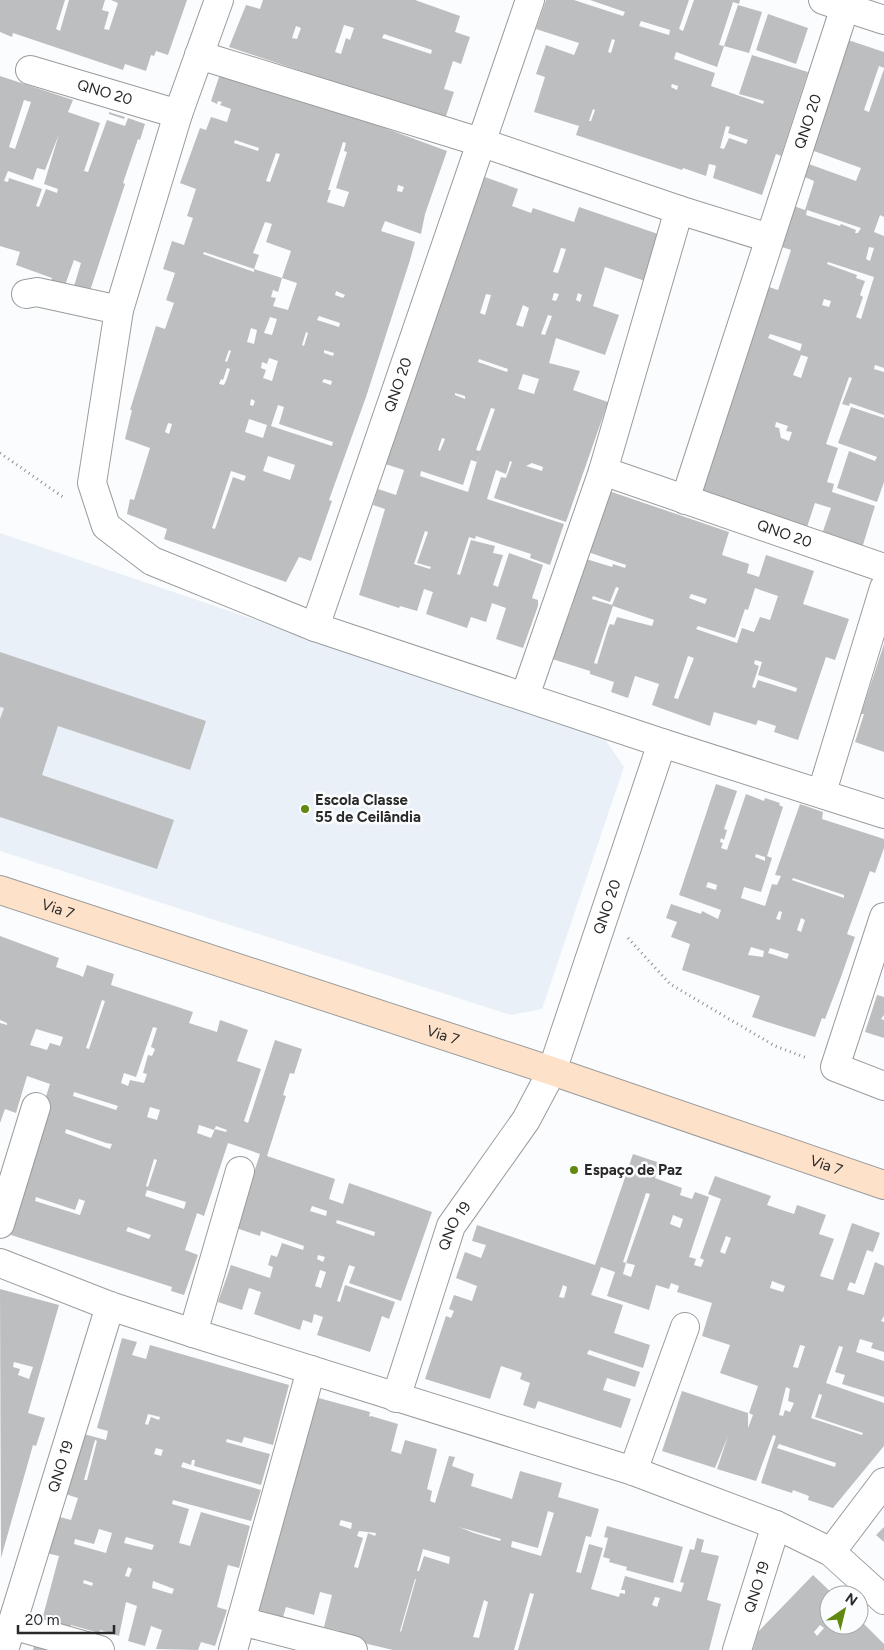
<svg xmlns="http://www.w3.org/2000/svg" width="884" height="1650" font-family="Figtree,sans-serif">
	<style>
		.built { fill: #eaf0f8 }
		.building { fill: #bdbebf; fill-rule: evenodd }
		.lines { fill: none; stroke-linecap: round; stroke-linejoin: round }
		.street-casing { stroke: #9a9b9c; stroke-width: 30 }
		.secondary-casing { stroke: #9a9b9c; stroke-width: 30 }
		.path { stroke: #8d8e8f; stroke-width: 3; stroke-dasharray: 1 4; stroke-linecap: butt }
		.street { stroke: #fff; stroke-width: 28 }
		.secondary { stroke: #fde2c9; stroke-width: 28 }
		.poi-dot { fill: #618810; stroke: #fbfcfd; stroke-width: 2 }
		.labels { text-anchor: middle; stroke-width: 5; stroke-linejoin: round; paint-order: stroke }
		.street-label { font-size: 15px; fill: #29292a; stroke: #fbfcfd }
		.poi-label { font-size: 15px; font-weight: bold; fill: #29292a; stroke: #fbfcfd; text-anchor: start }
	</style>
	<rect width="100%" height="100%" fill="#fbfcfd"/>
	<path class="built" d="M0,533L604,738L624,767L542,1009L511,1015L0,851Z"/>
	<path class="building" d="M0,0H65L56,29L60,31L69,0H105L102,10L109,12L104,29L109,30L118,3L111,0H187L168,55L156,51L154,56L151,55L146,71L125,64L123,70L13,33L12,37L0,32Z
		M263,0H415L460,16L455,32L470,37L461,64L453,61L444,89L454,92L445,119L229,47L246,5L260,9ZM344,25L354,28L350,40L346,38L341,54L335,52ZM296,26L301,28L297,39L292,38ZM384,34L432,50L431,54L382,38Z
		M546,0H574L623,16L625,12L590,0H689L679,29L683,31L694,0H740L739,4L733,2L719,45L724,46L738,5L762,12L749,53L724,46L717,67L676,52L674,59L715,73L711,86L763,104L764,101L739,94L752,55L808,72L781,156L776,154L762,195L713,178L716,166L714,165L709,164L706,176L683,168L682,170L576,135L579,126L534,112L545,77L536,74L546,45L574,55L579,43L536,29ZM641,21L670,30L669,35L639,26ZM612,39L615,40L611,53L608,52ZM672,84L678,86L677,90L671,87ZM593,109L595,110L591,121H589ZM726,126L730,127L728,133L748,140L746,144L729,138L724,149L720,148Z
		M768,14L808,28L796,64L756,50Z
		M848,40L884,52V68L879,66L864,110L869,112L884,69V217L880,215L874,232L884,236V368L875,365L874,369L884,372V415L850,403L849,406L842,404L852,378L849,377L826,444L838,448L827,482L834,484L832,492L875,506L862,548L822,534L831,508L815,503L806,530L698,493L763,285L778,290L791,250L779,246L791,205L805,210L813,185L814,181L800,175L806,163L856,181L861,168L811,150ZM807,210L861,228L858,233H855L856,230L841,224L840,226L806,215ZM869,247L874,248L870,261L866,259ZM828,262L874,277L861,319L856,317L863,297L860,295L865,281L856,278L857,275L827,264ZM824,299L831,301L829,307L822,305ZM770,334L802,344L800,351L768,338ZM801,355L808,357L801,378L793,375ZM776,422L788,426L786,431L792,432L789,441L781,438L779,428L775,427Z
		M220,74L355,117L447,151L425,214L421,234L385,221L381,231L415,242L410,260L366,397L329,500L332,501L311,561L299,557L286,582L164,539L167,529L127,514L130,499L134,500L150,448L125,439L132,410H130L156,326L165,329L174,303L166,300L175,273L163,269L172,241L184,245L193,218L187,216L196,189L180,183L200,128L206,130L211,117L227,122L231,109L220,105L222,102L218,101L217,104L211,101ZM235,140L259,148L258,151L234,143ZM343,142L346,143L344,151L347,152L336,188L349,192L344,207L327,202L331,190H328ZM276,153L280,154L270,182L266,181ZM398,185L404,187L402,192L397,191ZM265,222L272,224L266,242L291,251L282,278L297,283L288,310L273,306L276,298L271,297L273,290L278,292L282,278L254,269L259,255L253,253ZM204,252L254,269V272L203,254ZM336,291L345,295L343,298L335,295ZM319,316L340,323L339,327L317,320ZM270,317L277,319L272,335L264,333ZM251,328L257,330L254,344L247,342ZM306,332L308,333L304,346L302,345ZM229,350L231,351L227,362L225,361ZM324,350L334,353L333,356L324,353ZM269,358L278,361L272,381L263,378L266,370L261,368L262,362L267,364ZM227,368L230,369L226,381L224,385L219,384L221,379L223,380ZM324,379L332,381L331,385L322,382ZM251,399L255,401L253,406L250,405ZM278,405L284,407L279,424L333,442L332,446L271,426ZM249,419L267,425L263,438L245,432ZM168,423L172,424L169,434L165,432ZM268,456L295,465L290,480L263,471ZM231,471L246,476L244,481L233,477L215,529L212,528Z
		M0,76L73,100L68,112L100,123L84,171L88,172L107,120L125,126L128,118L145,124L140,140L138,139L123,183L125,184L90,291L74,286L81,263L74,260L64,288L50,284L52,278L16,265L20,252L0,246ZM24,100L31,102L15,149L9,147ZM59,134L44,184L58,189L57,193L46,189L39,207L36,206L42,189L9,178L8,182L4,181L8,171L33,180L37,168L45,170Z
		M109,112L125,117L124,119L109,114Z
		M482,176L518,189L512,206L531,213L533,208L574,222L579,207L661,235L645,281L605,267L593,306L619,315L605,355L556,338L549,363L580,371L573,390L608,402L566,522L494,498L501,477L506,478L512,462L510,461L506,474L496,470L487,499L564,524L550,565L530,558L531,554L476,536L475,539L469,537L457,574L460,575L471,540L495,546L493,553L503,555L493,585L498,587L509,553L543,565L532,598L538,600V606L523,648L496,639L506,608L492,603L486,622L471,617L467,628L426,614L433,592L424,589L417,611L400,606L399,608L359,595L385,509L373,505L378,489L396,495L404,470L385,464ZM561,248L566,249L558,273L553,272ZM554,293L559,294L556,301L552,300ZM578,293L582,295L580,302L576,300ZM486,294L491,295L485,315L480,313ZM523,305L529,308L523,327L516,325ZM548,315L552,316L545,335L541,334ZM479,359L508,369L507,372L478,362ZM523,374L539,379L534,394L518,389ZM455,393L465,396V399L455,395ZM491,408L495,409L480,451L476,450ZM442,438L445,439L440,451L438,450ZM480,451L468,492L420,476L421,471L463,485L471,460L477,462ZM532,463L543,467L542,471L526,466ZM425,531L428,532L417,563L431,567L430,569L414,564Z
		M851,407L884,418V482L877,502L837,488L849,451L875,461L877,457L838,443Z
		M606,490L729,532L722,555L749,564L747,573L759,577L766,555L814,571L803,604L849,619L835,660L826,657L798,740L774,732L776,726L758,720L756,725L714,712L710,726L652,705L659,684L635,676L628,698L611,692L614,682L590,674V671L549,658L564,614L569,615L573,603L568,601L583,558L612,567L613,564L625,568L626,565L585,551ZM616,587L619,588L612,605L592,599L593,596L610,602ZM755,588L778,596L770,620L760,617L754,632L742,628L737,643L696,629L698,626L735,638L745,609L748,610ZM691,594L707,599L705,604L689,598ZM613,606L654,620L652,626L617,617L614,625L610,624L608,628L597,664L594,663ZM688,656L694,658L678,699L674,698ZM755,660L762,662L758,675L797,688L796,692L758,680L755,688L752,687L759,666L754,664Z
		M884,644V752L855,742L864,714H861Z
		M0,652L206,721L190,770L58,726L42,775L174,820L157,869L0,817V719L4,708L0,707Z
		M716,784L737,791L724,829L727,830L724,840L721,838L720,842L723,843L721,848L727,850L746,794L764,801L765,798L780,803L779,805L783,807L767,856L772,858L761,892L744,887L741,898L765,906L772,884L777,885L781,876L775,875L800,804L823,812L822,819L884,839V848L875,873L870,871L847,934L855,937L841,977L825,1019L822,1018L815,1037L752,1017L760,996L682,970L690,944L671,937L677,922L666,918L671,904L701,914L702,911L718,919L721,910L679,895ZM756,854L765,857V861L755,857ZM793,878L844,895V898L792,880ZM708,882L717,885L716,890L706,887ZM779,911L782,912L780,920L776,919ZM801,918L805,920L801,932L797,930ZM751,947L764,951L763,957L748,955ZM770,948L789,954L787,959L768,953Z
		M0,936L59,958L56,967L79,975L83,977L87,965L114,974L111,985L193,1012L189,1023L217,1032L220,1020L248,1030L237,1061L261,1069L244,1121L248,1123L275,1040L302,1049L294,1074L290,1073L283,1095L286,1096L267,1156L335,1179L329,1199L343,1204L349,1183L432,1212L401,1301L349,1283L355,1267L349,1265L337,1301L340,1302L345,1285L395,1302L389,1319L382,1316L370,1352L317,1335L323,1317L314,1314L312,1323L303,1320L300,1330L254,1314L261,1292L249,1288L242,1310L218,1302L231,1265L270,1278L273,1267L268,1265L271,1255L277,1257L282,1243L303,1250L304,1246L261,1231L260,1236L236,1228L260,1154L240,1147L228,1143L204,1216L197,1213L185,1250L198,1255L184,1295L171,1291L172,1287L11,1235L23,1197L14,1194L50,1084L27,1076L16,1113L5,1109L0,1123V1023L7,1025V1023L0,1020ZM102,1000L105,1001L89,1049L86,1048ZM153,1027L157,1028L151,1047L155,1049L152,1056L148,1055L143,1073L147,1074L144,1083L130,1080L128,1086L121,1083L124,1073L136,1077ZM36,1029L63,1037L60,1046L50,1043L47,1050L30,1045ZM74,1092L118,1106L116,1110L73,1096ZM150,1107L160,1110L157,1120L147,1117ZM199,1125L214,1130L216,1126L227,1130L226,1132L215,1129L211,1138L197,1133ZM66,1129L106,1143L112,1144L110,1149L65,1133ZM154,1159L157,1160L148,1187L146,1186ZM147,1190L186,1202L184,1209L145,1196ZM36,1197L75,1210L79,1199L85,1201L80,1215L35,1201ZM312,1206L327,1211L326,1216L310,1211ZM337,1220L375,1232L374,1236L336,1223ZM128,1227L151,1235L149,1239L126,1231ZM318,1255L325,1257L323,1262L317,1259ZM320,1270L326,1272L321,1288L315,1286Z
		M877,995L884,997V1015L881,1019L884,1020V1038L865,1032Z
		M633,1154L660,1163L655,1178L682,1188L680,1195L692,1199L695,1192L709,1197L689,1257L696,1259L694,1265L701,1267L704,1260L700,1258L721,1199L708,1194L715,1176L771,1196L767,1205L794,1214L797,1205L826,1215L819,1234L834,1239L820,1276L833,1280L852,1223L880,1233L873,1252L867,1250L855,1284L850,1282L847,1290L864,1295L875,1262L884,1266V1316L881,1321L884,1322V1352L871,1348L873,1343L860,1339L856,1352L884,1361V1397L842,1384L845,1375L835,1372L843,1347L839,1346L826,1383L884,1403V1446L833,1508L808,1500L809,1496L793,1490L792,1493L761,1483L776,1436L773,1435L756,1481L717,1469L728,1436L715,1468L662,1451L682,1391L748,1413V1428L753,1415L749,1413L758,1386L720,1373L730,1345L702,1336L712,1303L677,1292L679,1286L671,1283L669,1289L656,1285L649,1310L607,1296L615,1272L601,1267L591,1295L623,1305L614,1333L650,1345L643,1368L589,1350L587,1354L640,1372L635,1387L607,1378L603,1390L631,1399L621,1428L538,1401L535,1409L523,1405L530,1383L520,1379L522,1373L501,1366L490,1399L425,1379L446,1316L451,1318L454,1311L449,1309L454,1295L472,1301L477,1286L456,1278L465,1252L481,1258L486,1245L472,1241L477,1225L595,1265ZM646,1193L650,1194L626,1263L635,1265L631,1277L623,1274L626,1263L623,1262ZM673,1215L683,1219L680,1228L670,1224ZM726,1236L731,1238L725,1254L720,1252ZM772,1281L785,1286L783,1292L770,1288ZM563,1285L567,1287L564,1298L559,1297ZM800,1345L805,1346L798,1368L793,1367ZM786,1387L790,1389L788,1401L794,1403L790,1412L785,1410L783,1416L779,1415ZM819,1394L822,1395L815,1417L863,1433L862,1435L811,1418ZM779,1444L836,1463L835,1467L777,1448Z
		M0,1289L59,1305L28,1413L45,1418L36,1446L33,1445L1,1558ZM14,1362L33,1367L29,1379L18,1375L20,1369L13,1367Z
		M122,1338L137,1342L132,1355L146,1359L150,1345L289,1385L273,1445L244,1437L242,1443L227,1439L226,1442L270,1454L261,1485L194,1466L195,1460H192L191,1465L183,1462L181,1467L261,1490L251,1521L173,1500L172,1504L189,1509L179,1543L190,1546L201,1512L250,1526L239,1568L228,1565L227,1568L217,1607L227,1610L215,1646L201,1642L198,1650L156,1649L162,1630L151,1626L145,1646L128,1641L137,1606L126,1602L119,1636L100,1630L99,1633L71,1625V1627L42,1620L59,1556L46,1553L56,1516L71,1520L78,1498L62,1493L80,1433L106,1440L108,1431L97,1428ZM148,1414L160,1417L159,1420L151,1417L148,1425L145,1424ZM95,1440L97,1441L87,1480H84ZM156,1448L163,1450L161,1456L154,1454ZM99,1529L112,1533L106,1553L74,1544L75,1539L94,1544ZM126,1537L154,1545L152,1550L124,1543ZM128,1567L132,1569L129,1577L125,1576ZM84,1580L93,1583L92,1586L83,1583ZM153,1581L174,1589L172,1594L152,1588Z
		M315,1397L370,1412L369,1417L371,1416L398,1424L391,1451L401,1454L405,1440L437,1449L427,1489L432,1491L430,1501L435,1503L449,1456L455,1457L452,1466L474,1474L471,1486L512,1499L520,1471L562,1483L558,1497L599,1509L591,1537L586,1536L576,1572L581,1573L589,1544L603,1548L591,1589L619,1597L620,1593L625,1594V1590H621L625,1576L681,1592L684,1583L680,1582L690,1549L694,1550L697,1538L704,1540L701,1552L719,1556L707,1600L721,1604L709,1650H518L534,1594L530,1593L514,1650H393L338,1637L340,1631L324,1627L332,1595L320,1592L314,1615L286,1607L283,1617L256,1609ZM548,1511L554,1513L541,1556L511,1547L512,1541L538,1548ZM341,1520L352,1523L351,1529L339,1525ZM459,1527L501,1539L500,1541L474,1533ZM359,1531L376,1533L375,1536L368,1533L358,1568L354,1567L363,1538L357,1536ZM423,1549L450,1557L449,1564L424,1556L419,1571H417ZM415,1579H416L401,1632L400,1631ZM655,1597L660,1598L657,1607L652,1605ZM484,1600L488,1602L479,1638L473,1637Z
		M607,1526L683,1547L673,1583L626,1570L627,1567L609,1562L610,1559L603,1557L608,1538L604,1537Z
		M884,1527V1542L876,1535Z
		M813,1575L834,1595H829V1625H859V1619L884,1644V1650H753L758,1632ZM820,1625L824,1628L817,1636L814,1632Z
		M34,1646H35L48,1650H33Z"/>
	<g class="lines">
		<g class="street-casing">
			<g id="street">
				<path d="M219,0L178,114L119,310L92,483L106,526L152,561L315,627L662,743L884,814"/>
				<path d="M823,0L884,20"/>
				<path d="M199,55L480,142L679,210L769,238"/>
				<path id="s1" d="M30,70L178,114"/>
				<path d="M26,294L37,292L119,310"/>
				<path id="s2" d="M603,471L884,568"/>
				<path id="s3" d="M685,500L845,7"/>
				<path id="s4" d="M315,627L530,0"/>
				<path d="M525,696L603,471L679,210"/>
				<path d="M822,792L884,588"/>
				<path d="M884,917L835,1067L884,1086"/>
				<path d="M0,1224L36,1107"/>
				<path d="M0,1263L110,1306L193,1333L633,1471L776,1525L831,1552L884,1600"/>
				<path d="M193,1333L240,1171"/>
				<path id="s5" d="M396,1398L451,1226L526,1120L552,1071L662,743"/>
				<path d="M633,1471L685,1327"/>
				<path d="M831,1552L884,1482"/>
				<path d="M241,1621L353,1650"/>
				<path d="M12,1625L100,1650"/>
				<path id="s6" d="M4,1650L110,1306"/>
				<path d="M233,1650L311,1370"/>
				<path id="s7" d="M737,1650L776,1525"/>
			</g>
		</g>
		<g class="secondary-casing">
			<g id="secondary">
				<path id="s8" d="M0,890L552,1071L884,1185"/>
			</g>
		</g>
		<path class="path" d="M0,453L63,497
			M628,938L670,984L775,1046L807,1058"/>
		<use href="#street" class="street"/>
		<use href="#secondary" class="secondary"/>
	</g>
	<g class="poi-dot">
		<circle cx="305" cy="809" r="5"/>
		<circle cx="574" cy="1170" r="5"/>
	</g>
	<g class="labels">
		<g class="street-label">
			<text dy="5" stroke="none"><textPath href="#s1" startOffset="78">QNO 20</textPath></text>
			<text dy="5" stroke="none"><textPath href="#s3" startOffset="398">QNO 20</textPath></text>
			<text dy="5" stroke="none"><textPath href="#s4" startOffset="256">QNO 20</textPath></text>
			<text dy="5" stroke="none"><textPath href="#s2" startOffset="192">QNO 20</textPath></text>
			<text dy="5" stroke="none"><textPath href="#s5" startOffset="539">QNO 20</textPath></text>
			<text dy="5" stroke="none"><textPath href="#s8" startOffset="61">Via 7</textPath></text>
			<text dy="5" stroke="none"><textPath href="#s8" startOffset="466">Via 7</textPath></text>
			<text dy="5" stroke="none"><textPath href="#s8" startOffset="871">Via 7</textPath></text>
			<text dy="5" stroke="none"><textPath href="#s5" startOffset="182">QNO 19</textPath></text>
			<text dy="5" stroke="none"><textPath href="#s6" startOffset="192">QNO 19</textPath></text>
			<text dy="5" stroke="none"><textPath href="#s7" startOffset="66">QNO 19</textPath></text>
		</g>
		<g class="poi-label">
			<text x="315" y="805">Escola Classe<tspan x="315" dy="17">55 de Ceilândia</tspan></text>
			<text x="584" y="1175">Espaço de Paz</text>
		</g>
	</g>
	<g transform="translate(844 1610) rotate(35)"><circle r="24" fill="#fbfcfd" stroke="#a7a8a9"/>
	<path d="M0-4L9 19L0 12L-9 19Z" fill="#618810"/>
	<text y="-8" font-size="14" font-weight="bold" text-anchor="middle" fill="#29292a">N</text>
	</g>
	<path d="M18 1625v8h96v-8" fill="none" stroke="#29292a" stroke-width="2.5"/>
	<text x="25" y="1625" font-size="15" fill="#29292a" stroke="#fbfcfd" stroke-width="4" paint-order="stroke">20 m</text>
</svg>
